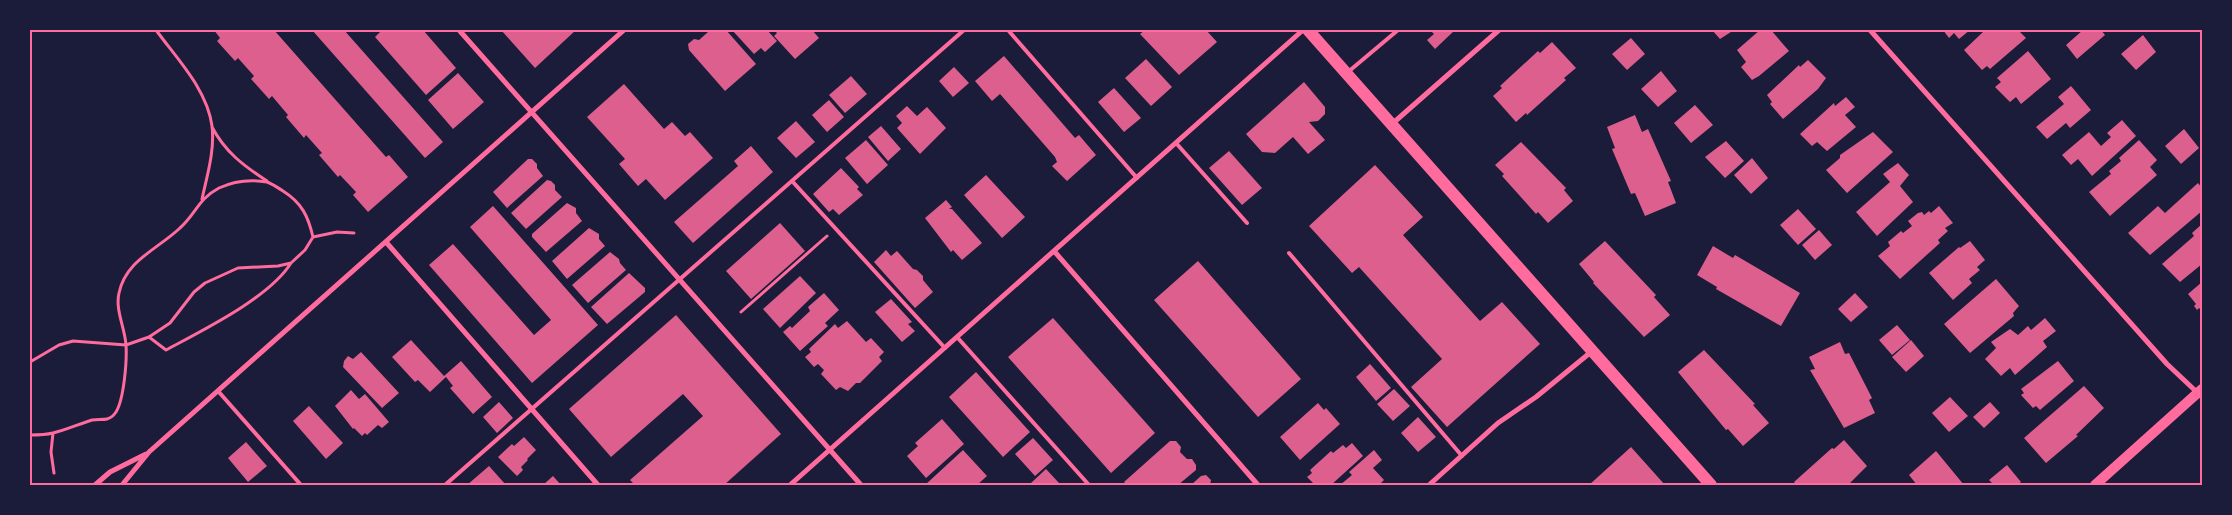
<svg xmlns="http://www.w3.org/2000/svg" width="2232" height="515" font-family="Barlow,sans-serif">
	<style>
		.building { fill: #dd5f8e }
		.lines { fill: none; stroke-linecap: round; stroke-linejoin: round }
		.path { stroke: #ff6b9d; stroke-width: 3 }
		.service { stroke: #ff6b9d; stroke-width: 4 }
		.minor { stroke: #ff6b9d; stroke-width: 5 }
		.secondary { stroke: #ff6b9d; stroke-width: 10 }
		.primary { stroke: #ff6b9d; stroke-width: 12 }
		.neatline { fill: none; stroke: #ff6b9d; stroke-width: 2 }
	</style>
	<rect width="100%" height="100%" fill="#1b1b3a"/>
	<path class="building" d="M214,30H274L386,157L389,155L408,177L368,212L353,195L356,192L340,175L338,177L319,155L322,153L306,135L304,138L286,117L288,115L272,96L269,99L251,79L254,76L238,58L235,61L217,41L220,38Z
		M312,30H344L443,142L425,158Z
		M382,30H423L456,68L426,95L375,37Z
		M501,30H576L535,68Z
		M707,30H726L756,64L725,91L689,50L688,44L694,39L699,40L708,32Z
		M732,30H767L777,41L765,52L761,48L754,54Z
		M774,30H812L819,38L795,59L774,36L777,33Z
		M1145,30H1206L1217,42L1179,75L1140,34Z
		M1430,30H1455L1435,49L1427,40L1434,34Z
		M1712,30H1734L1720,39Z
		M1760,30H1771L1789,51L1759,76L1752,80L1741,67L1746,62L1737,50Z
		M1943,30H1970L1959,39L1954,33L1949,38Z
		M1981,30H2018L2026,38L1990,69L1987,66L1982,70L1964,50L1983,32Z
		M2083,30H2101L2105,35L2077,59L2066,45Z
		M2143,35L2156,52L2136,70L2121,54Z
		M1631,38L1645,54L1627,70L1612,54Z
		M1552,42L1576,68L1564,78L1566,80L1527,115L1526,113L1516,122L1493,96L1502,88L1500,86L1538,51L1540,53Z
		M2028,51L2051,79L2021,104L2016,97L2010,102L1995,87L2001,82L1997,78Z
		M1004,56L1075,138L1079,135L1096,155L1067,181L1052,166L1057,162L1055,157L1000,94L992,101L975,81Z
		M1146,59L1172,87L1151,106L1125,78Z
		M1808,60L1826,78L1818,89L1783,119L1770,104L1772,102L1767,95L1799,65L1800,67Z
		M954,67L969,83L953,97L939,81Z
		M1661,71L1677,91L1658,107L1641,89Z
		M458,73L484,102L453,129L428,100Z
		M851,76L867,94L845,113L829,95Z
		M1304,82L1325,107V114L1318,121L1309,122L1325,140L1308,154L1293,137L1275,153L1262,152L1246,134Z
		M624,84L664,129L672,122L685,136L690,132L713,158L665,200L646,179L638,186L619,164L625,159L587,117Z
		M2071,86L2091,110L2070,128L2066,123L2047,139L2036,127L2064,104L2058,97Z
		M1114,88L1141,118L1124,132L1098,102Z
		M1846,97L1855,107L1845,115L1856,127L1827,151L1817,142L1812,146L1800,134L1834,103L1835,106Z
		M829,100L844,117L827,132L812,115Z
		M1695,105L1713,125L1691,143L1674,123Z
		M907,106L917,116L927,107L946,128L920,154L897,128L902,123L896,116Z
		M1635,115L1642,132L1648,129L1671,181L1668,182L1676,203L1645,216L1635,193L1631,194L1612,149L1615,148L1607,127Z
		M2122,120L2136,136L2092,176L2078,159L2071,165L2062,155L2089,132L2101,146L2111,137L2107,133Z
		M796,121L815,142L796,158L777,138Z
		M881,126L901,149L888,161L868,137Z
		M2184,129L2199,148L2181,164L2165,146Z
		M1873,132L1893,152L1847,193L1826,170L1840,158V155Z
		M866,140L888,165L867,184L845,158Z
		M2139,140L2157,160L2150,167L2157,175L2110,216L2089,192L2111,174L2109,171L2121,161L2119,158Z
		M1726,141L1744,161L1725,178L1705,157Z
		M1521,142L1566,188L1564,190L1573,201L1548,223L1538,212L1536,214L1502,176L1504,174L1495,165Z
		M751,146L773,172L693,243L674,222L738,166L734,161Z
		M1229,151L1262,188L1242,205L1209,168Z
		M1752,158L1768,178L1751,194L1734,175Z
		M528,159H532L537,164V168L543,176L507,208L493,192Z
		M1898,163L1909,175L1900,186L1913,202L1877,236L1856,212L1890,182L1883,174Z
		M1375,165L1423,217L1403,235L1480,321L1502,302L1540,344L1447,427L1411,387L1442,359L1359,267L1352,273L1309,226Z
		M841,168L859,187L857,189L863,195L839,215L833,209L829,212L813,194Z
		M986,175L1025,217L1002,238L964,195Z
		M547,180L551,181L555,185V190L562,197L526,229L511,213Z
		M2198,183L2202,188V211L2150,255L2128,233L2158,206L2165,213Z
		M946,200L952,207L949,209H952L982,243L962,260L953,250L951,252L925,218Z
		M567,203L576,208V213L582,221L546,252L532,237V234Z
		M493,206L598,325L532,383L429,265L453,244L534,335L551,320L470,227Z
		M1939,206L1953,223L1945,228L1948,231L1938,240L1940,243L1900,279L1878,256L1890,246L1888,242L1901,231L1903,233L1912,226L1908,221L1918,213L1922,212L1924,215L1929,211L1931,213Z
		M1798,209L1816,229L1798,245L1780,225Z
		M780,223L805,251L751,299L726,271Z
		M2202,224V264L2180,282L2162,264L2194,236L2192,233Z
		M589,228L599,234V239L605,246L567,279L552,261Z
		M1819,230L1832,245L1815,260L1802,245Z
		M1605,241L1656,295L1654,297L1670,315L1644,337L1593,283L1594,282L1579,264Z
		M1970,241L1985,260L1977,267L1980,270L1969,279L1972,283L1953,300L1929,273L1959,247L1960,248Z
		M1713,246L1733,258L1735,255L1800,293L1781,326L1716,289L1717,287L1697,275Z
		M886,250L891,256L897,251L913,269L917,270L923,276V280L933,292L915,308L874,262Z
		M610,252L619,259L620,263L626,270L588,303L572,285Z
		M1198,261L1301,379L1258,417L1154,300Z
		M629,273L645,288V292L607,324L591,307Z
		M800,276L816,293L780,328L763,309Z
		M1996,279L2019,306L2013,313L2014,316L1970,353L1944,324Z
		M2202,282V311L2199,308L2197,310L2194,306L2196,304L2188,294Z
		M824,293L839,310L825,323L828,326L800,351L783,332L790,326L792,328L810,311L808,307Z
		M1855,293L1868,307L1851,322L1838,309Z
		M891,299L912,322L908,324L915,331L902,342L875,312Z
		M676,315L781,434L724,485H635L630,480L703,416L683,394L611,457L569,409Z
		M1053,318L1155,433L1111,473L1008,357Z
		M2045,318L2056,331L2043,341L2047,347L2015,375L2010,368L2001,376L1985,359L1996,348L1991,342L2010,329L2018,335L2028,326L2031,330Z
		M847,321L866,342L871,338L884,352L879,357L882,361L860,383H856L848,391L840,387L836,390L821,374L824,370L818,364L814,367L805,357L811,352L809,349L835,324L838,328Z
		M1897,325L1910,340L1892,355L1879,340Z
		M411,340L444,376L461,361L492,397L473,414L450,388L453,386L446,377L430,392L418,380L415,382L392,357Z
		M1911,340L1924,356L1906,372L1892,357Z
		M1840,342L1845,354L1849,353L1872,398L1869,400L1875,413L1844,428L1810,370L1815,369L1809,357Z
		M1704,350L1755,404L1753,405L1769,423L1743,446L1728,429L1726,430L1678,372Z
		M361,352L399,393L382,408L343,367L344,361L348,356L353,359Z
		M2058,361L2074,381L2040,410L2036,406L2033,408L2021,395L2024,393L2021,389Z
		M1370,364L1391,388L1376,401L1356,377Z
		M976,372L1030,432L1003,457L949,397Z
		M2084,386L2104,408L2076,435L2078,436L2046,463L2024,438Z
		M1394,389L1410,406L1393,421L1377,404Z
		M351,390L359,399L365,394L389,422L382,428L378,425L367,435L365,433L362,436L354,428L353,429L335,406Z
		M1950,397L1968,416L1949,432L1932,413Z
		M499,402L513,418L497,433L483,417Z
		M1990,402L2000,413L1984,428L1973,417Z
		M1318,403L1324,410L1326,408L1340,424L1300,460L1280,437Z
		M309,406L343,443L326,459L293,421Z
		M1418,417L1436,437L1418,452L1401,433Z
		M942,419L964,444L926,478L907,456L918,446L915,443Z
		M524,437L536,450L527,459L528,460L521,467L523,470L517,476L498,457L512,444L514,446Z
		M1033,438L1053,460L1035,476L1015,454Z
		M1844,440L1867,466L1848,485H1794L1795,483L1794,482L1832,448L1834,449Z
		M1170,441H1176L1181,447L1180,452L1187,459H1192L1196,465V470L1178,485H1127L1124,482Z
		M246,442L267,466L248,482L228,458Z
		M1352,443L1363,456L1331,485H1315L1307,477L1312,473L1310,470L1331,451L1333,453L1343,445L1346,448Z
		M1631,447L1665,485H1589Z
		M963,450L987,476L977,485H925Z
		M1374,450L1382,460L1373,468L1384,480L1379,485H1340L1352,475L1349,472Z
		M1936,451L1964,485H1917L1909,475Z
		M2007,465L2021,482L2017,485H1994L1989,480Z
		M489,466L506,485H467Z
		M1046,469L1059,483L1057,485H1033L1031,483Z
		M1206,475L1211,480L1210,485H1191L1201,476Z
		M553,476L561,485H543Z"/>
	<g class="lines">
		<path class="path" d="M156,30C177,59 207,89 212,126C215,150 207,176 202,199
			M212,127C225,152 244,166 267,181
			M741,312L827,236
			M149,337L166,350C203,330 269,298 291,263
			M30,362L59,345L73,341L126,345L149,337L170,323L194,292L205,283L238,268L278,266L291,263L305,250L313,237
			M53,433L51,452L54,473
			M30,435C37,435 45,435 53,433C66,430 79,424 92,420C97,419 103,420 107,419C111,418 114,415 116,412C124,399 127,361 126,345C125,328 115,310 119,293C126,260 158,249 180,228C196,214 198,199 219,188C234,181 250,179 267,182C273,184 278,188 283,191C302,203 308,216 313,237L337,232L354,233"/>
		<path class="service" d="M1008,30L1137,178
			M1348,72L1398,30
			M1176,143L1247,223
			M792,181L945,348
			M1289,253L1462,456
			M957,337L1089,485
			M218,391L301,485
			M445,485L964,30"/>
		<path class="minor" d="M459,30L861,485
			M1870,30L2167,364L2202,397
			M1392,124L1499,30
			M386,242L598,485
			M1054,251L1258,485
			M95,485L110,472L146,454
			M122,485L149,452L624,30
			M790,485L1303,30
			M1429,485L1498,423L1536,397L1591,352"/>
		<path class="secondary" d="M2095,485L2202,389"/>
		<path class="primary" d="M1308,30L1711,485"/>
	</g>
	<rect width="2232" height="515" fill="none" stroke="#1b1b3a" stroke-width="62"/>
	<rect x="31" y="31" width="2170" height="453" class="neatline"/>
</svg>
